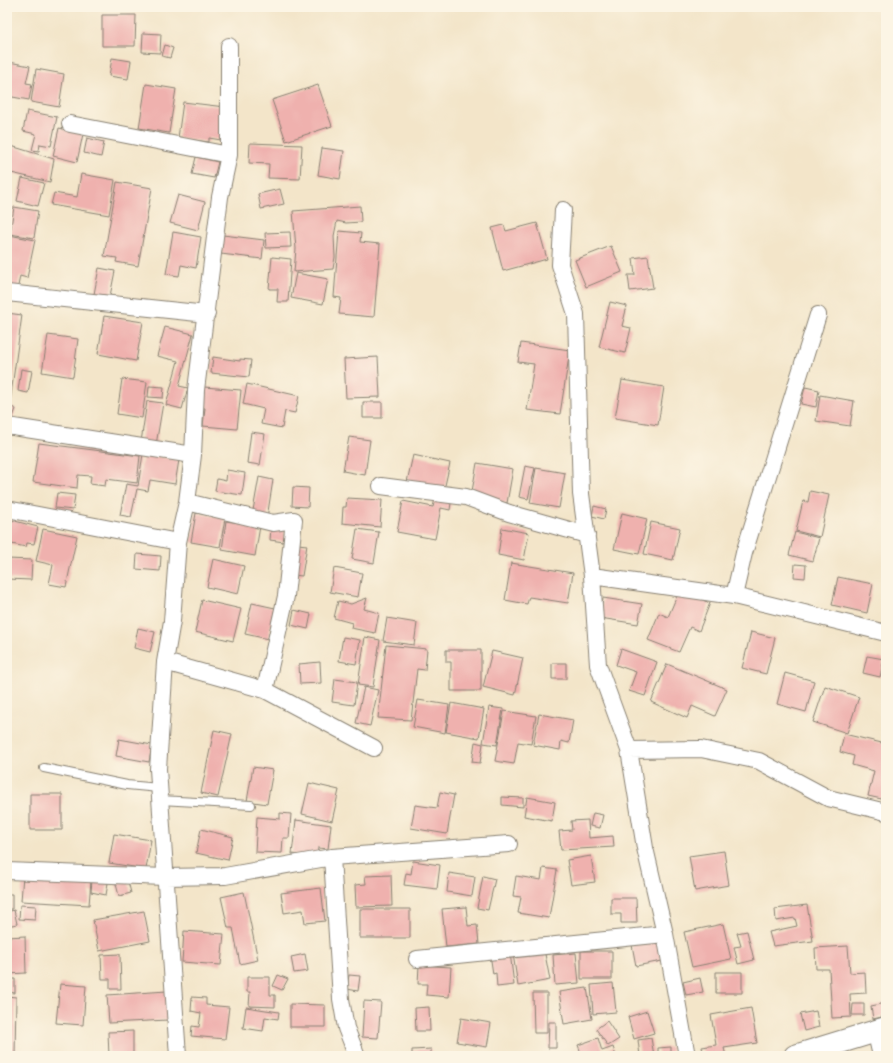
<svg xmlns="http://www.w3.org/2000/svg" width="893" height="1063" font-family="'Playpen Sans',sans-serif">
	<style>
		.building { fill: #efb1ae }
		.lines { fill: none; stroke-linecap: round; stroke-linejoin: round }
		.lane-casing { stroke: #888072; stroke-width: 10 }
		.street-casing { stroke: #888072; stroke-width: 18 }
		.secondary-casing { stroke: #888072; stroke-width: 24 }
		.lane { stroke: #fff; stroke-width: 8 }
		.street { stroke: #fff; stroke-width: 16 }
		.secondary { stroke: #fff; stroke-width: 22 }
	</style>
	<rect width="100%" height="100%" fill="#fcf5e5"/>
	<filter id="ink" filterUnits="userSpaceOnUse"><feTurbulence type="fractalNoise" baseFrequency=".025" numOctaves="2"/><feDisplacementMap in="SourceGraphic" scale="8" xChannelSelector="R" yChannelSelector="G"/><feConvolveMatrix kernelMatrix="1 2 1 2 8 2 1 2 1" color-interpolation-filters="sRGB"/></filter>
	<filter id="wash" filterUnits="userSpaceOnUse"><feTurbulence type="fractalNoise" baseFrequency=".012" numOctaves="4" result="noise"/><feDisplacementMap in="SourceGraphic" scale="16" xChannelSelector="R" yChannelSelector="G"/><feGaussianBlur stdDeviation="0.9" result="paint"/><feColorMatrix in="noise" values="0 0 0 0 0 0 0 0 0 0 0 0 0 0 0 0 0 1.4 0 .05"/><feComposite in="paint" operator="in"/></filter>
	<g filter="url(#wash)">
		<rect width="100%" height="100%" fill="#f3e5c9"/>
		<g id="blocks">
			<path class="building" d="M102,15H136L135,46H102Z
				M143,33L161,34L160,53L142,52Z
				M165,45L173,48L170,58L162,56Z
				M112,58L131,61L128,79L109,76Z
				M9,62L30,66L26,83L32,84L29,100L7,96V72Z
				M36,69L64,74L59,107L31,102Z
				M146,84L176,89L169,133L139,128Z
				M318,85L332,126L286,141L272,100Z
				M183,102L225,107L221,140L209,138V142L178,138Z
				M27,111L57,117L51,146L40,144L39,151L32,150L36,134L23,131Z
				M59,128L83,134L77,162L53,156Z
				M87,138L104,142L101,157L84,153Z
				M250,143L302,145L300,179L268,178L269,164L249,163Z
				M11,146L54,159L50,182L7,172V162Z
				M322,148L344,151L340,179L318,175Z
				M196,157L218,162L214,178L192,174Z
				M81,174L115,180L109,215L51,205L54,193L77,197Z
				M22,178L44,183L38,206L17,201Z
				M117,182L152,188L138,266L116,262L117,258L104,256Z
				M280,189L284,204L261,209L258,194Z
				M178,195L205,202L198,230L170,223Z
				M360,206L361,222L346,223L337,221L334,236L335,257L333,269L294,272L296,249L293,211Z
				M14,207L38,211L34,238L10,234Z
				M537,223L547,259L503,271L492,228L504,225L506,231Z
				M339,231L361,233L360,242L380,244L374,317L339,314L341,298L334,297Z
				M173,232L201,237L196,268L181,265L179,276L166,274Z
				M290,232L291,247L266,248L265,233Z
				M9,235L35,240L27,278L20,276L17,291L7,289V244Z
				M223,235L264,240L262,259L221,254Z
				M611,246L622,272L586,287L575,260Z
				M648,256L653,288L630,291L628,275H635L633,258Z
				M272,257L291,259L288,302H277L278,289H269Z
				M99,268L115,271L110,296L94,294Z
				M296,273L328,279L323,304L291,298Z
				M610,302L627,306L622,326L631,328L625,353L599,347Z
				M7,313L22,315L10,402H7Z
				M104,316L143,322L136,361L98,354Z
				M165,327L193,334L179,386L188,388L182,409L166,405L178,361L157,356Z
				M48,335L78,339L73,377L42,372Z
				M521,343L570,350L560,414L527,410L534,364L518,362Z
				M213,357L240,361V359L251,360L249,377L211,373Z
				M378,357L380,397L346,398L344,359Z
				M21,369L32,371L28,393L18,391Z
				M122,379L147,382L142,418L117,414Z
				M622,380L664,387L658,425L615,418Z
				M247,384L299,396L295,413L285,411L282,428L261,424L264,409L243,404Z
				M149,386L164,387L163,398L148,397Z
				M204,387L241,390L237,429L203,426L205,408H202Z
				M805,387L819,390L816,407L801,404Z
				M820,395L854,401L850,426L816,421Z
				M147,401L163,403L156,445L141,442Z
				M363,402H382V418H363Z
				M7,405L16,409L10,425L7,423Z
				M251,432L265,434L260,465L247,463Z
				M349,437L370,440L365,475L343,471Z
				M39,443L140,456L137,483L106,479L105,486L90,484L91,476L78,475L77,488L33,482Z
				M143,454L179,460L175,484L150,480L148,491L137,489L131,517L120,515L126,484L138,486Z
				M413,455L450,463L444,490L407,482Z
				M477,463L513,469L507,503L471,497Z
				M525,466L535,468L528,499L519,497Z
				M536,468L565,473L559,508L530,503Z
				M227,470L245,473L242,495L215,491L217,479L226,481Z
				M259,477L273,480L267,518L252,516Z
				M293,487L309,488L308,507L292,506Z
				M810,491L829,495L820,537L796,531L803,501L808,502Z
				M57,493L75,495L73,510L55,508Z
				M347,498L382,500L380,527L342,523L343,507H346Z
				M435,499L451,503L450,510L441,508L435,539L397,532L403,501L433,507Z
				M594,506L606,509L604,519L592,516Z
				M196,513L225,518L220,547L191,542Z
				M622,513L647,519L639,554L614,549Z
				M7,519L38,527L34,544L27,543L26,547L7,543Z
				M226,521L260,526L255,556L222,550Z
				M651,522L680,528L673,560L644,554Z
				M271,528L285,530L284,542L270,540Z
				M502,528L529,533L524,560L498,555Z
				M43,529L77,536L66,587L49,584L53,565L36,561Z
				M357,529L379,532L374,563L352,559Z
				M795,532L819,538L813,561L789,555Z
				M298,544L307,545L302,576L293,575Z
				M137,554L161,556L160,571L136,569Z
				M7,559L32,560L31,580L7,579Z
				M213,559L244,566L238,594L207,587Z
				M511,563L573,573L568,603L529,597L527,604L505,600Z
				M795,564L806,565L805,578L794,577Z
				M334,568L362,573L358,597L330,592Z
				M838,577L873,584L867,613L832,605Z
				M679,591L710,603L699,631L690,627L679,652L648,640L659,613L668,617Z
				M367,598L364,609L379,613L375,633L351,628L352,623L334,618L338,601L351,604Z
				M603,598L642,604L638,624L600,618Z
				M202,600L241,609L233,641L195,632Z
				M252,603L275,608L268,639L245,634Z
				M294,610L311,614L308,629L291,625Z
				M387,618L417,623L414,645L383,641Z
				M138,628L155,632L150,652L134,648Z
				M751,632L775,638L766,674L742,668Z
				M343,637L360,640L356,664L339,661Z
				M365,637L380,640L373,687L358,685Z
				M386,645L427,649L425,670L417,669L411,720L378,718Z
				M621,649L657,662L645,696L629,691L636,672L616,665Z
				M446,650H481V691H451V662H446Z
				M492,651L523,658L515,695L483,687Z
				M867,656L884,659L880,677L863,673Z
				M320,662L321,683L300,684L299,664Z
				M552,663H566V679H552Z
				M667,664L727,689L715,716L692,706L687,718L651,702Z
				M785,673L814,681L806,712L777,704Z
				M335,679L357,682L354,705L332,702Z
				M825,686L859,697L847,733L813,722Z
				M364,687L378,690L370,726L356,723Z
				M418,700L449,705L445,733L413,727Z
				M451,703L484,709L479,738L446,732Z
				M489,707L503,709L497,745L483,743Z
				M504,711L536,716L531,744L518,742L514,764L495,761Z
				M539,714L573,720L569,743L561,741L560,750L533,745Z
				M214,730L232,734L218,797L201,793Z
				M844,734L886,744V800L868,796L874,771L852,765L854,756L840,752Z
				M119,739L152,745L149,762L116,756Z
				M475,742L483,744L480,763L472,762Z
				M253,767L273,770L267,804L247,801Z
				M309,783L339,790L332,821L302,814Z
				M440,792L454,795L447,834L411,828L415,805L437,808Z
				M30,794H62V830H30Z
				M502,797L523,798V807L502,805Z
				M527,797L555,802L552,821L524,816Z
				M280,813L291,814L289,838H283L282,853L255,852L257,817L280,819Z
				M593,813L603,815L600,828L590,826Z
				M296,820L331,825L328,849L318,848L317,857L292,854Z
				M588,820L589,838L613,836L614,847L561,850L559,831L572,830L571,821Z
				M201,829L233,837L228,860L196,853Z
				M114,834L151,840L146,869L109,863Z
				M724,851L729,885L695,891L689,856Z
				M591,856L595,882L571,885L567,860Z
				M413,861L440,865L437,889L404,885L406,873L411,874Z
				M543,868L557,870L549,918L518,913L521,897L513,896L516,876L541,880Z
				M449,873L475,877L472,896L447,892Z
				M23,875L91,880L89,905L21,901Z
				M391,875L392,906L356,907L355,885L366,884L365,876Z
				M483,876L495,879L488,910L477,908Z
				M92,880L108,883L106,895L91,892Z
				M128,881L131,893L119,896L116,884Z
				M321,888L325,921L305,923L303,910L284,913L281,893Z
				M244,892L258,960L240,964L233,928H228L221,897Z
				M7,894H12V909H7Z
				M611,898H636L637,923H621V914H611Z
				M20,905L36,906L35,920L19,919Z
				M807,905L813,941L773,946L769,932L797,926L795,918L776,921L775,909Z
				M466,907L468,926L477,925L479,944L446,947L442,909Z
				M360,909H410V938H360Z
				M14,910L17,924L7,926V912Z
				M144,911L150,941L99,951L93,920Z
				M723,924L731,959L692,967L684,932Z
				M184,931L224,934L221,965L182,962Z
				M747,931L754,960L738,964L734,947L741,946L737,933Z
				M25,936L26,973L7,974V937Z
				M658,940L662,961L636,966L632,945Z
				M848,946L850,973L865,972L866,993L850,994L851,1017L832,1018L829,969H816L815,948Z
				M544,949L550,980L518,986L513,954Z
				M581,951H612V979H581Z
				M510,952L514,985L497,987L496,973L493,974L490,954Z
				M576,953L579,983L555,985L553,955Z
				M120,954L121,989H110V979H102L101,955Z
				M305,954L308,971L294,973L291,957Z
				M419,965L451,967L449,997L426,995L427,984H418Z
				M716,972H742V993H716Z
				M278,975L288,979L282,990L273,986Z
				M349,975L360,976L358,991L347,989Z
				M247,977H270V995H275V1007L249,1006L250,992H247Z
				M700,978L703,992L686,995L683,982Z
				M7,979H15V993L7,992Z
				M613,983L616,1012L593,1014L591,985Z
				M60,984L86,986L83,1025L56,1023Z
				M587,988L592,1019L564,1024L559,992Z
				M167,991L168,1020L109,1023L107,995Z
				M533,993H547V1033H534Z
				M7,996L16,997L15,1056H7Z
				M192,997L206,998V1005L229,1007L225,1039L191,1036L192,1026L199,1027L201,1013L191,1011Z
				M364,1001L381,1002L378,1038L362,1037Z
				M886,1003V1016L873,1019L871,1006Z
				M290,1004L325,1005V1027H290Z
				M853,1004H864V1015H852Z
				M246,1007L279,1012L278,1019L265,1017L263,1031L243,1028Z
				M429,1007L430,1031H416L415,1008Z
				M751,1008L757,1043L724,1048L726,1056H704L702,1047L716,1045L711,1015Z
				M647,1011L654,1033L634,1039L628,1017Z
				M816,1011L819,1027L804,1031L800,1014Z
				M461,1018L491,1023L487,1047L457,1042Z
				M607,1021L619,1039L608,1046L596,1029Z
				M549,1022H556V1048H548Z
				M133,1031V1056H109L108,1032Z
				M598,1038L602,1051L613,1047L616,1056H582L578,1045Z
				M651,1038L654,1056H640L638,1040Z
				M671,1047V1056H658V1048Z
				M431,1049V1056H412V1050Z"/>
		</g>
	</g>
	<g filter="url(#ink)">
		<use href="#blocks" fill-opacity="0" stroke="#888072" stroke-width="1"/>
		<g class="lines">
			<g class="lane-casing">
				<path id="lane" d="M44,768L127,785L159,788
					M160,800L251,805"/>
			</g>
			<g class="street-casing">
				<path id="street" d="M70,124L229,155
					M563,210L560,265L576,314L581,494L592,576L598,665L629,750L645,848L665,934L687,1056
					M7,293L207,314
					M7,426L193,455
					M381,486L466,497L509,513L587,535
					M187,502L273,523L294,520L286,596L265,690
					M7,509L178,542
					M592,576L734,596L886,633
					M734,596L744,553L818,315
					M165,662L265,690L374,748
					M629,750L701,749L759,761L828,798L886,812
					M332,857L341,999L346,1028L357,1056
					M7,871L165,877L225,876L332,857L509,844
					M417,959L665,934
					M875,1030L881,1056
					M178,1056L158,769L165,662L172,621L178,542L187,502L193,455L196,390L220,197L229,155V46"/>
			</g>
			<g class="secondary-casing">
				<path id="secondary" d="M795,1056L886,1028"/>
			</g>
			<use href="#lane" class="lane"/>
			<use href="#street" class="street"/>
			<use href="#secondary" class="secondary"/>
		</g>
	</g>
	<rect width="893" height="1063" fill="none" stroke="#fcf5e5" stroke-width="24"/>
</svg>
